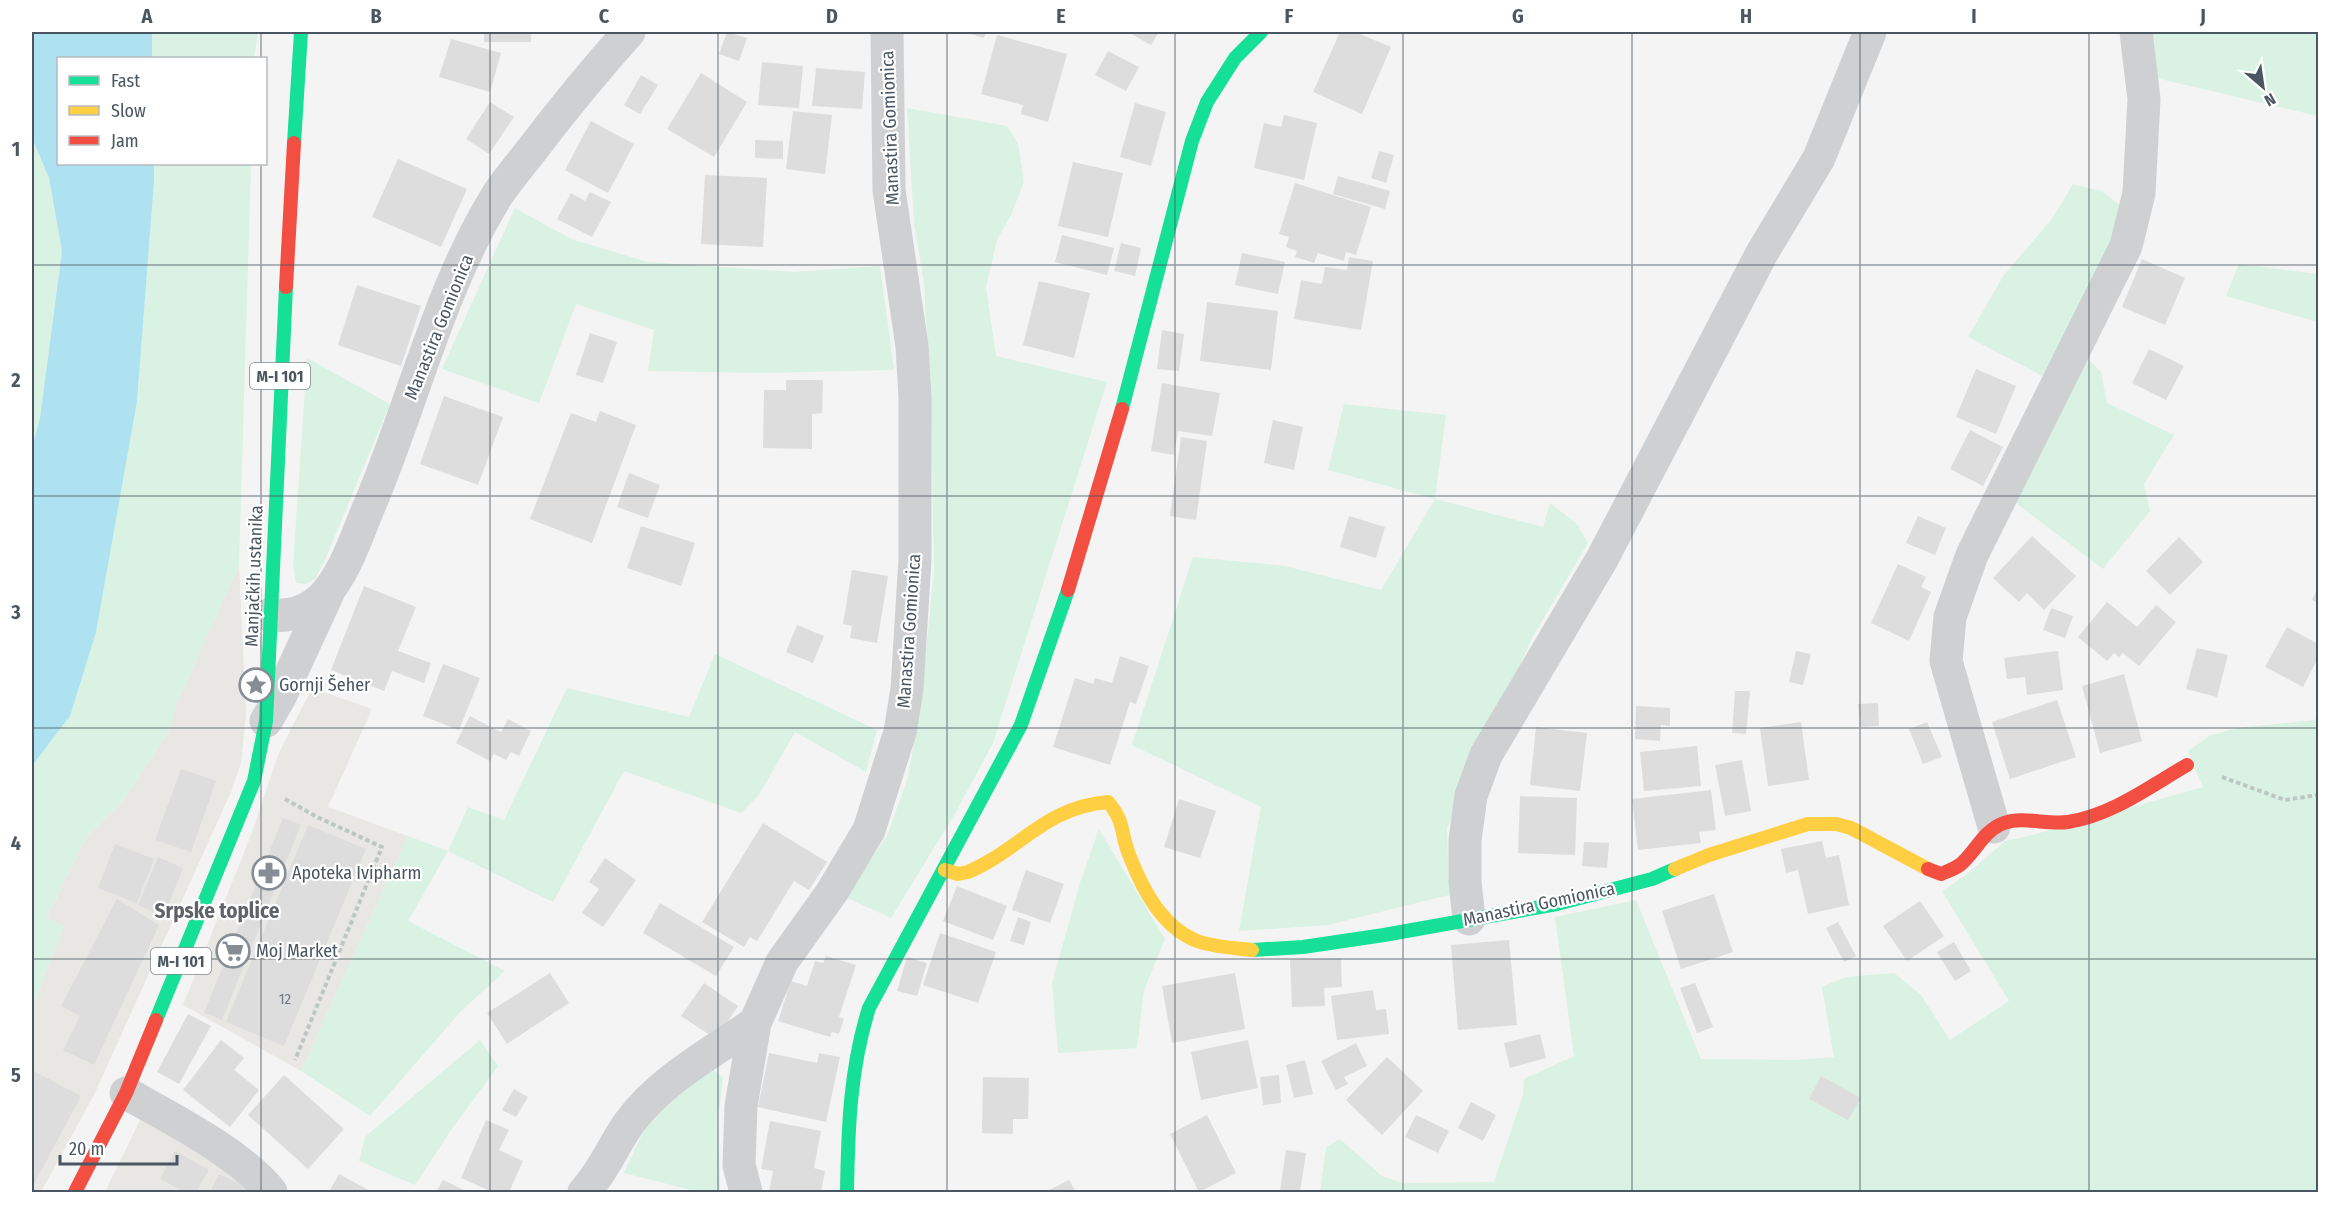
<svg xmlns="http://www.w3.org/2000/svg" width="2350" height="1224" font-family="'Fira Sans Condensed',sans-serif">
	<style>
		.commercial { fill: #e8e7e3 }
		.green { fill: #d9f2e3 }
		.water { fill: #aee2f0 }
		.building { fill: #ddddde }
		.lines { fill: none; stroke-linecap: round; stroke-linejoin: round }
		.path { stroke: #bcc7c4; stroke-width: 4; stroke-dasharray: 4.5 3; stroke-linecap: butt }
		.street { stroke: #ced0d2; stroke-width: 33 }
		.fast { stroke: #16e098; stroke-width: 14 }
		.slow { stroke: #ffcf43; stroke-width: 14 }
		.jam { stroke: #f24e42; stroke-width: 14 }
		.grid { fill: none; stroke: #4a5661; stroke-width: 1.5; stroke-opacity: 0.55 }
		.labels { text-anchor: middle; stroke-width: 4.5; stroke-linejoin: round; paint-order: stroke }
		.number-label { font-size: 15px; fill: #707881 }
		.shield { fill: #fff; stroke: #808990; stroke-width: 1.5 }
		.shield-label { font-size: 16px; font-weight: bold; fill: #4a5661 }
		.street-label { font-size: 18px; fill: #4a5661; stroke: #fff }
		.poi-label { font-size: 18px; fill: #4a5661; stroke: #fff; text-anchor: start }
		.quarter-label { font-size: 21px; font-weight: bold; fill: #5f6368; stroke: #fff }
		.neatline { fill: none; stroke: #4a5661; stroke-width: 2 }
		.grid-label { font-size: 20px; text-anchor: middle; font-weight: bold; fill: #4a5661 }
	</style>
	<rect width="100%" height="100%" fill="#f4f4f4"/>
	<path class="commercial" d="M239,565L246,715L241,763L231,792L94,1095L41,1192H32V1008L64,926L46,919L86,837L124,800L169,731L177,703Z
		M312,688L372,709L328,807L408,836L301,1071L183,1005L251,835L278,755Z
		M143,1114L260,1192H105Z"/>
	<path class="green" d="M152,32H258L254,58H152Z
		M2149,32H2318V116L2152,77Z
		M907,108L1007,126L1018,144L1024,182L1011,215L997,240L986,287L996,356L1107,382L993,743L956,812L891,918L845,897L887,836L908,777L921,702L934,570L931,415L924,283L914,223Z
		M32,138L49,178L62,251L40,418L32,448Z
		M154,164H251L239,565L177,703L169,731L124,800L86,837L46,918L64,926L32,1008V766L70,716L137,401L154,182Z
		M2073,184L2101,191L2120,205L2118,238L2092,277L2050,380L1968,337L2004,275L2052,219Z
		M515,208L571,239L648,262L793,272L880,266L894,370L762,373L648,371L654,330L576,304L539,403L442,369Z
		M2239,264L2318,274V322L2226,296Z
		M2082,353L2101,372L2107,403L2174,435L2144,484L2150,511L2103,569L2016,503Z
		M307,358L390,404L324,562L316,578L306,584L296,583L293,566Z
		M1344,404L1446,415L1435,499L1543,527L1550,503L1577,524L1588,543L1532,638L1447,828L1449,895L1328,925L1239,931L1261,807L1132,745L1193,557L1285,566L1381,590L1435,499L1328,470Z
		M715,654L877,730L866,772L795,732L759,795L741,813L624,771L553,902L448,851L408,921L505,971L460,1012L370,1116L301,1071L408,836L448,851L468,807L504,820L567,688L689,717Z
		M2318,712V1192H1320L1326,1147L1340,1139L1382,1176L1403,1183L1494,1182L1523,1095L1524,1079L1574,1056L1555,917L1636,900L1701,1059L1794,1060L1834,1057L1822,987L1845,977L1894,973L1921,995L1950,1040L2009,1001L1942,891L1966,875L2005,841L2036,834L2203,787L2188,751L2211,735L2237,728L2315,720Z
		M1099,829L1165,939L1144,990L1137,1048L1058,1053L1052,983L1081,880Z
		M480,1040L498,1066L449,1133L415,1185L359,1161L365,1137Z
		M714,1070L723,1078L718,1118L720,1192H699L624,1173L647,1123L696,1081Z"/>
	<path class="water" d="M32,32H152V58H58V164H154V182L137,401L96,632L70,716L32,766V448L40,418L62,251L49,178L32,138Z"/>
	<path class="building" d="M484,32H531V42H484Z
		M727,32L747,38L739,61L719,54Z
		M964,32H986L984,38Z
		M1128,32H1159L1151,45Z
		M1340,32H1355L1391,47L1362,114L1313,92Z
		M997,35L1067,54L1048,122L1021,114L1023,105L981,94Z
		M451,39L501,53L490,92L439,77Z
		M1108,51L1139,67L1126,91L1095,75Z
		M762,62L803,66L799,108L758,105Z
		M816,68L865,72L862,109L812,106Z
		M701,73L747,102L714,157L667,129Z
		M641,75L658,85L640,114L624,105Z
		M490,102L514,117L489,154L466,139Z
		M1135,103L1166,112L1151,166L1120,157Z
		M793,111L832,115L825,174L786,169Z
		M1284,115L1317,123L1304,180L1254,168L1264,123L1281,127Z
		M591,121L634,144L608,193L565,170Z
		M755,140L783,141V159L755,158Z
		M1379,151L1394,155L1386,183L1371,178Z
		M398,159L467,189L441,247L372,217Z
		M1073,162L1123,173L1108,237L1058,226Z
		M705,175L767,178L763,247L701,244Z
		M1338,176L1390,191L1385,209L1333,194Z
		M1295,183L1371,207L1356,255L1346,252L1344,261L1318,253L1314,263L1295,257L1297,251L1286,247L1289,237L1279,234Z
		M590,192L611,202L592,237L557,219L571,193L585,201Z
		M1062,235L1114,248L1107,275L1055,262Z
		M1121,243L1141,248L1135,276L1114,271Z
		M1242,253L1285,262L1278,294L1235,285Z
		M1349,257L1373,261L1361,330L1294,319L1301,280L1322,284L1325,267L1347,270Z
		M2142,259L2185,278L2165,325L2122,307Z
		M1039,281L1090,293L1074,358L1023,345Z
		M357,285L421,306L401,366L338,345Z
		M1207,302L1278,311L1271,370L1200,361Z
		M1162,330L1184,334L1179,371L1157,369Z
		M590,333L617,342L603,383L576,375Z
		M2149,349L2184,366L2166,400L2132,383Z
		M1976,369L2016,386L1996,434L1956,417Z
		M786,380H823L822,413L812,414V449L763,448L764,390H786Z
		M1162,383L1220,393L1212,436L1178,431L1174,455L1151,451Z
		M444,396L503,417L478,485L420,464Z
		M600,411L636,425L592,543L530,519L571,413L596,422Z
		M1273,420L1303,427L1294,470L1264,463Z
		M1970,430L2003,447L1983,486L1950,469Z
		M1181,437L1207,441L1196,520L1170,516Z
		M629,473L660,485L648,518L617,507Z
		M1349,516L1385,527L1376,558L1340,547Z
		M1918,516L1946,528L1935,555L1906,543Z
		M641,526L695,543L681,586L627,568Z
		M2032,536L2076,576L2044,610L2027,593L2019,602L1993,578Z
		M2179,537L2203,562L2170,595L2146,571Z
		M1898,564L1926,577L1921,587L1931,592L1909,641L1871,623Z
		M852,570L888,576L877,643L850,638L852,626L843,624Z
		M364,586L416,607L398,651L431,663L424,683L392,671L384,691L331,670Z
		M2318,587V603L2312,600Z
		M2107,602L2137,627L2156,605L2176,622L2139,666L2123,653L2119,657L2114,653L2107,661L2078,637Z
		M2051,608L2073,616L2065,638L2043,630Z
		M797,625L824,636L813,663L786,652Z
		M2287,627L2318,644V658L2303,687L2265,667Z
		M2197,648L2228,655L2217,697L2186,689Z
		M1796,651L1811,654L1803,685L1789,682Z
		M2058,651L2063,690L2027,695L2025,677L2007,679L2004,658Z
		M1120,656L1149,666L1136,704L1130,702L1110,765L1053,747L1075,678L1093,684L1095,678L1112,683Z
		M443,664L480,678L459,730L423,716Z
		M2124,674L2142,741L2100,753L2082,686Z
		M1735,691H1750L1746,734L1732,733Z
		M2057,700L2076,757L2010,779L1992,722Z
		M1878,703L1879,726L1860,727L1858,704Z
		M1636,706L1670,708V726L1661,725L1660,741L1635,739Z
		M470,716L501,732L508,719L531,731L519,756L511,752L506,760L494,754L490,761L456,743Z
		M1801,722L1809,780L1768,786L1760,728Z
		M1927,722L1942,757L1923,764L1909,729Z
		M1536,727L1587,733L1580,791L1530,785Z
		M1697,746L1701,786L1644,791L1640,752Z
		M1742,760L1751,811L1725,816L1715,765Z
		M181,769L216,781L191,852L155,840Z
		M1711,790L1716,830L1699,832L1701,843L1638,850L1632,799Z
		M1520,796L1577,798L1575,855L1518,853Z
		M1179,799L1216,811L1200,858L1164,847Z
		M283,818L301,825L222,1020L204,1013Z
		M763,823L827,862L809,890L794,881L757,941L750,937L744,947L702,922Z
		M308,825L366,849L284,1046L226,1022Z
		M1822,841L1826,858L1839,855L1849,905L1808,914L1798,870L1786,873L1781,849Z
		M1584,842L1609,843L1607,868L1582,866Z
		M115,844L154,859L137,903L98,888Z
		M158,857L183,868L164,916L138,905Z
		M605,858L636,880L603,927L582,913L599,889L589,882Z
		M1026,870L1064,884L1050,923L1012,910Z
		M957,886L1007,906L993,940L943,921Z
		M1714,894L1733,952L1681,969L1662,911Z
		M117,899L159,925L94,1065L63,1050L80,1016L61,1006Z
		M1920,901L1944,936L1907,961L1883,926Z
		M660,903L734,947L716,976L643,933Z
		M1018,917L1031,922L1024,945L1010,941Z
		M1838,922L1856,956L1844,962L1826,928Z
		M940,933L996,952L978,1003L923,985Z
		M1509,940L1517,1025L1458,1030L1451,945Z
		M1954,942L1971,971L1955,981L1937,952Z
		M826,956L856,965L839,1017L844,1019L839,1034L832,1032L830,1037L778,1021L791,981L807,986L815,961L823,963Z
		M907,957L927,963L917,996L897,991Z
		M1341,958L1342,987L1324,988L1325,1006L1292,1007L1290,960Z
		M550,973L569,1003L507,1044L487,1013Z
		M1235,973L1245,1029L1172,1043L1162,986Z
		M704,983L738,1006L716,1039L681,1016Z
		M1695,983L1713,1027L1697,1033L1680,988Z
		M1373,990L1376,1010L1386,1009L1389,1034L1337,1040L1331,996Z
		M188,1014L211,1026L179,1084L157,1072Z
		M1540,1034L1546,1058L1510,1068L1504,1043Z
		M221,1040L244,1058L234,1070L259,1090L230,1127L183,1090Z
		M1248,1040L1258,1088L1201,1100L1191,1052Z
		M1356,1043L1367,1066L1344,1077L1348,1084L1336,1090L1321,1061Z
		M769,1053L817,1063L819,1053L840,1057L826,1122L758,1107Z
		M1387,1057L1423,1091L1382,1135L1346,1100Z
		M1305,1060L1313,1094L1294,1098L1286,1065Z
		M32,1070L81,1096L32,1188Z
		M284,1075L344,1129L308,1169L248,1115Z
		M1279,1075L1281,1103L1263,1105L1260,1077Z
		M1821,1076L1861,1098L1848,1120L1809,1099Z
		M983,1077L1029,1078L1028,1119H1013V1134L982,1133Z
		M514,1089L528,1097L516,1117L502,1110Z
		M1471,1102L1496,1115L1483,1141L1458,1128Z
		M1207,1115L1236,1173L1199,1192L1170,1134Z
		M1416,1115L1449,1131L1438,1153L1405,1137Z
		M486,1120L509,1130L499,1150L523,1161L509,1192H486L488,1190L461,1178Z
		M770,1121L821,1131L814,1168L825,1171L821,1192H769L773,1171L761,1169Z
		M1286,1150L1306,1153L1300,1192L1280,1191Z
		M175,1151L209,1170L196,1192H184L160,1179Z
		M219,1174L250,1189L248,1192H210Z
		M339,1174L372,1192H329Z
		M443,1180L468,1192H436Z
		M1069,1180L1076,1192H1045Z"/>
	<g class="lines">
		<path class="path" d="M2222,777L2285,800L2318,795
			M285,799L317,817L382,847L295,1060"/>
		<path class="street" d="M269,615C290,617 308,612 323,597C345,573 356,538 368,509C412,407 439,288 498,194C508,179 520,165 531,151C562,110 595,70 629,32
			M266,721L280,697L328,593
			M1994,827L1946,661L1950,617L1972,555L2126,246L2139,193L2144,99L2136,32
			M1469,919L1465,882V840L1471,796L1486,755L1602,559L1762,253L1819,158L1870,32
			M126,1093C169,1117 241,1154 271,1192
			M584,1192C603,1172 613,1146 629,1123C661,1080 711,1053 755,1023
			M746,1192L739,1165L741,1106L755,1023L782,962L832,892L869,830L900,732L907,689L915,559V398L912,346L889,190L887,32"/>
		<path class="fast" d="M294,143L301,32
			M1122,409L1192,141L1207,102L1235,58L1261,32
			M1252,950L1303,947L1384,935L1557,904L1652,879L1675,869
			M156,1020L254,781L266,721L286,287
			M847,1192C848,1129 850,1068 869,1008L1021,725L1068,590"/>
		<path class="slow" d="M1675,869L1709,855L1808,824H1836L1851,828L1928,869
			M945,870L958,874L968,872C1020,850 1045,807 1108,802C1126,823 1120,834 1130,857C1143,890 1162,927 1197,941C1214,947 1234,948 1252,950"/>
		<path class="jam" d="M286,287L294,143
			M1068,590L1122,409
			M1928,869L1941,874C1948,871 1955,869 1961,864C1976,851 1984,830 2004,823C2024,816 2047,825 2068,822C2112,815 2149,787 2187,765
			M75,1192L126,1093L156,1020"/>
	</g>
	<path class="grid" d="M261,32V58M490,32V1192M718,32V1192M947,32V1192M1175,32V1192M1403,32V1192M1632,32V1192M1860,32V1192M2089,32V1192M261,164V1192M32,265H2318M32,496H2318M32,728H2318M32,959H2318"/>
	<defs>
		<g id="sight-ring" transform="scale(1.725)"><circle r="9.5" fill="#fff" stroke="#868d94" stroke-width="1.5"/><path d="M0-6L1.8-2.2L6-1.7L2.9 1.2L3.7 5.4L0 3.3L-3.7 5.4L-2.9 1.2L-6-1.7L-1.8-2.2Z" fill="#868d94"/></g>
		<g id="pharmacy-ring" transform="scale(1.725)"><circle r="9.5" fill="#fff" stroke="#868d94" stroke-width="1.5"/><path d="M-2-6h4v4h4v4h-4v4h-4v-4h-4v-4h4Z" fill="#868d94"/></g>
		<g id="supermarket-ring" transform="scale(1.725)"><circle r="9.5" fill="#fff" stroke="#868d94" stroke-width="1.5"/><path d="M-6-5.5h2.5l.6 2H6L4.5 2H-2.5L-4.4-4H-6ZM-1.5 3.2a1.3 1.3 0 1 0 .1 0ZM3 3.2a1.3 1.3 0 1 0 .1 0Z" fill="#868d94"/></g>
	</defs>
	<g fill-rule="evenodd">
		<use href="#sight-ring" x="256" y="685"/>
		<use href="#pharmacy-ring" x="269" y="873"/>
		<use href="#supermarket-ring" x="233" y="951"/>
	</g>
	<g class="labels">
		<g class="number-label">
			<text x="285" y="1004">12</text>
		</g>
		<g class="shield">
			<rect x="250" y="363" width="60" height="26" rx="4.5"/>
			<rect x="151" y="948" width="60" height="26" rx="4.5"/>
		</g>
		<g class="shield-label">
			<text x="280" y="382">M-I 101</text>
			<text x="181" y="967">M-I 101</text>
		</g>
		<g class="street-label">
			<text transform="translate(890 128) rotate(-92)" y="6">Manastira Gomionica</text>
			<text transform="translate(439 327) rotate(-68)" y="6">Manastira Gomionica</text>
			<text transform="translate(254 576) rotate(-88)" y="6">Manjačkih ustanika</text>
			<text transform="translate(909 631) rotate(-86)" y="6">Manastira Gomionica</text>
			<text transform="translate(1539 904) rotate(-12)" y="6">Manastira Gomionica</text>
		</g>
		<g class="poi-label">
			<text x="279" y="691">Gornji Šeher</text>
			<text x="292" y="879">Apoteka Ivipharm</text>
			<text x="256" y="957">Moj Market</text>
		</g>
		<g class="quarter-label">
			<text x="217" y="918">Srpske toplice</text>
		</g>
	</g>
	<rect width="2350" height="1224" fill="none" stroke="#ffffff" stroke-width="66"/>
	<rect x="57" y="57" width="210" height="108" fill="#ffffff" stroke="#b7bbc0" stroke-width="1.5"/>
	<rect x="69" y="76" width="30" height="9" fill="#16e098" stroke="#b7bbc0" stroke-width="1.5"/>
	<text x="111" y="87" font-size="18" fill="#4a5661">Fast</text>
	<rect x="69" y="106" width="30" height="9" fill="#ffcf43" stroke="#b7bbc0" stroke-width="1.5"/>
	<text x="111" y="117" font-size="18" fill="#4a5661">Slow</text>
	<rect x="69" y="136" width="30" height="9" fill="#f24e42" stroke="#b7bbc0" stroke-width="1.5"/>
	<text x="111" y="147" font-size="18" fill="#4a5661">Jam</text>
	<g transform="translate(2263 87) rotate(151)" stroke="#ffffff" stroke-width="4.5" paint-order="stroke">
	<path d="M0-4.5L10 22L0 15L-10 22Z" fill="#4a5661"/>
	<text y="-9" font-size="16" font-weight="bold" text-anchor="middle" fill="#4a5661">N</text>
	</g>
	<path d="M60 1155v9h117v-9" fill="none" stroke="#4a5661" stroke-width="3"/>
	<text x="69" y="1155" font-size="18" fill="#4a5661" stroke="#ffffff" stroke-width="4.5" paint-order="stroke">20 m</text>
	<rect x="33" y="33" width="2284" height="1158" class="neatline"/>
	<g class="grid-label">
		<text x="147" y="23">A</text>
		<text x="376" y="23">B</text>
		<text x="604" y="23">C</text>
		<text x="832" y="23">D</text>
		<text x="1061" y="23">E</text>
		<text x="1289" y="23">F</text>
		<text x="1518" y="23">G</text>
		<text x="1746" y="23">H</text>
		<text x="1974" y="23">I</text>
		<text x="2203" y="23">J</text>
		<text x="16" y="156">1</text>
		<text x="16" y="387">2</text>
		<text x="16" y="619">3</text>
		<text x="16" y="850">4</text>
		<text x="16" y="1082">5</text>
	</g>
</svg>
